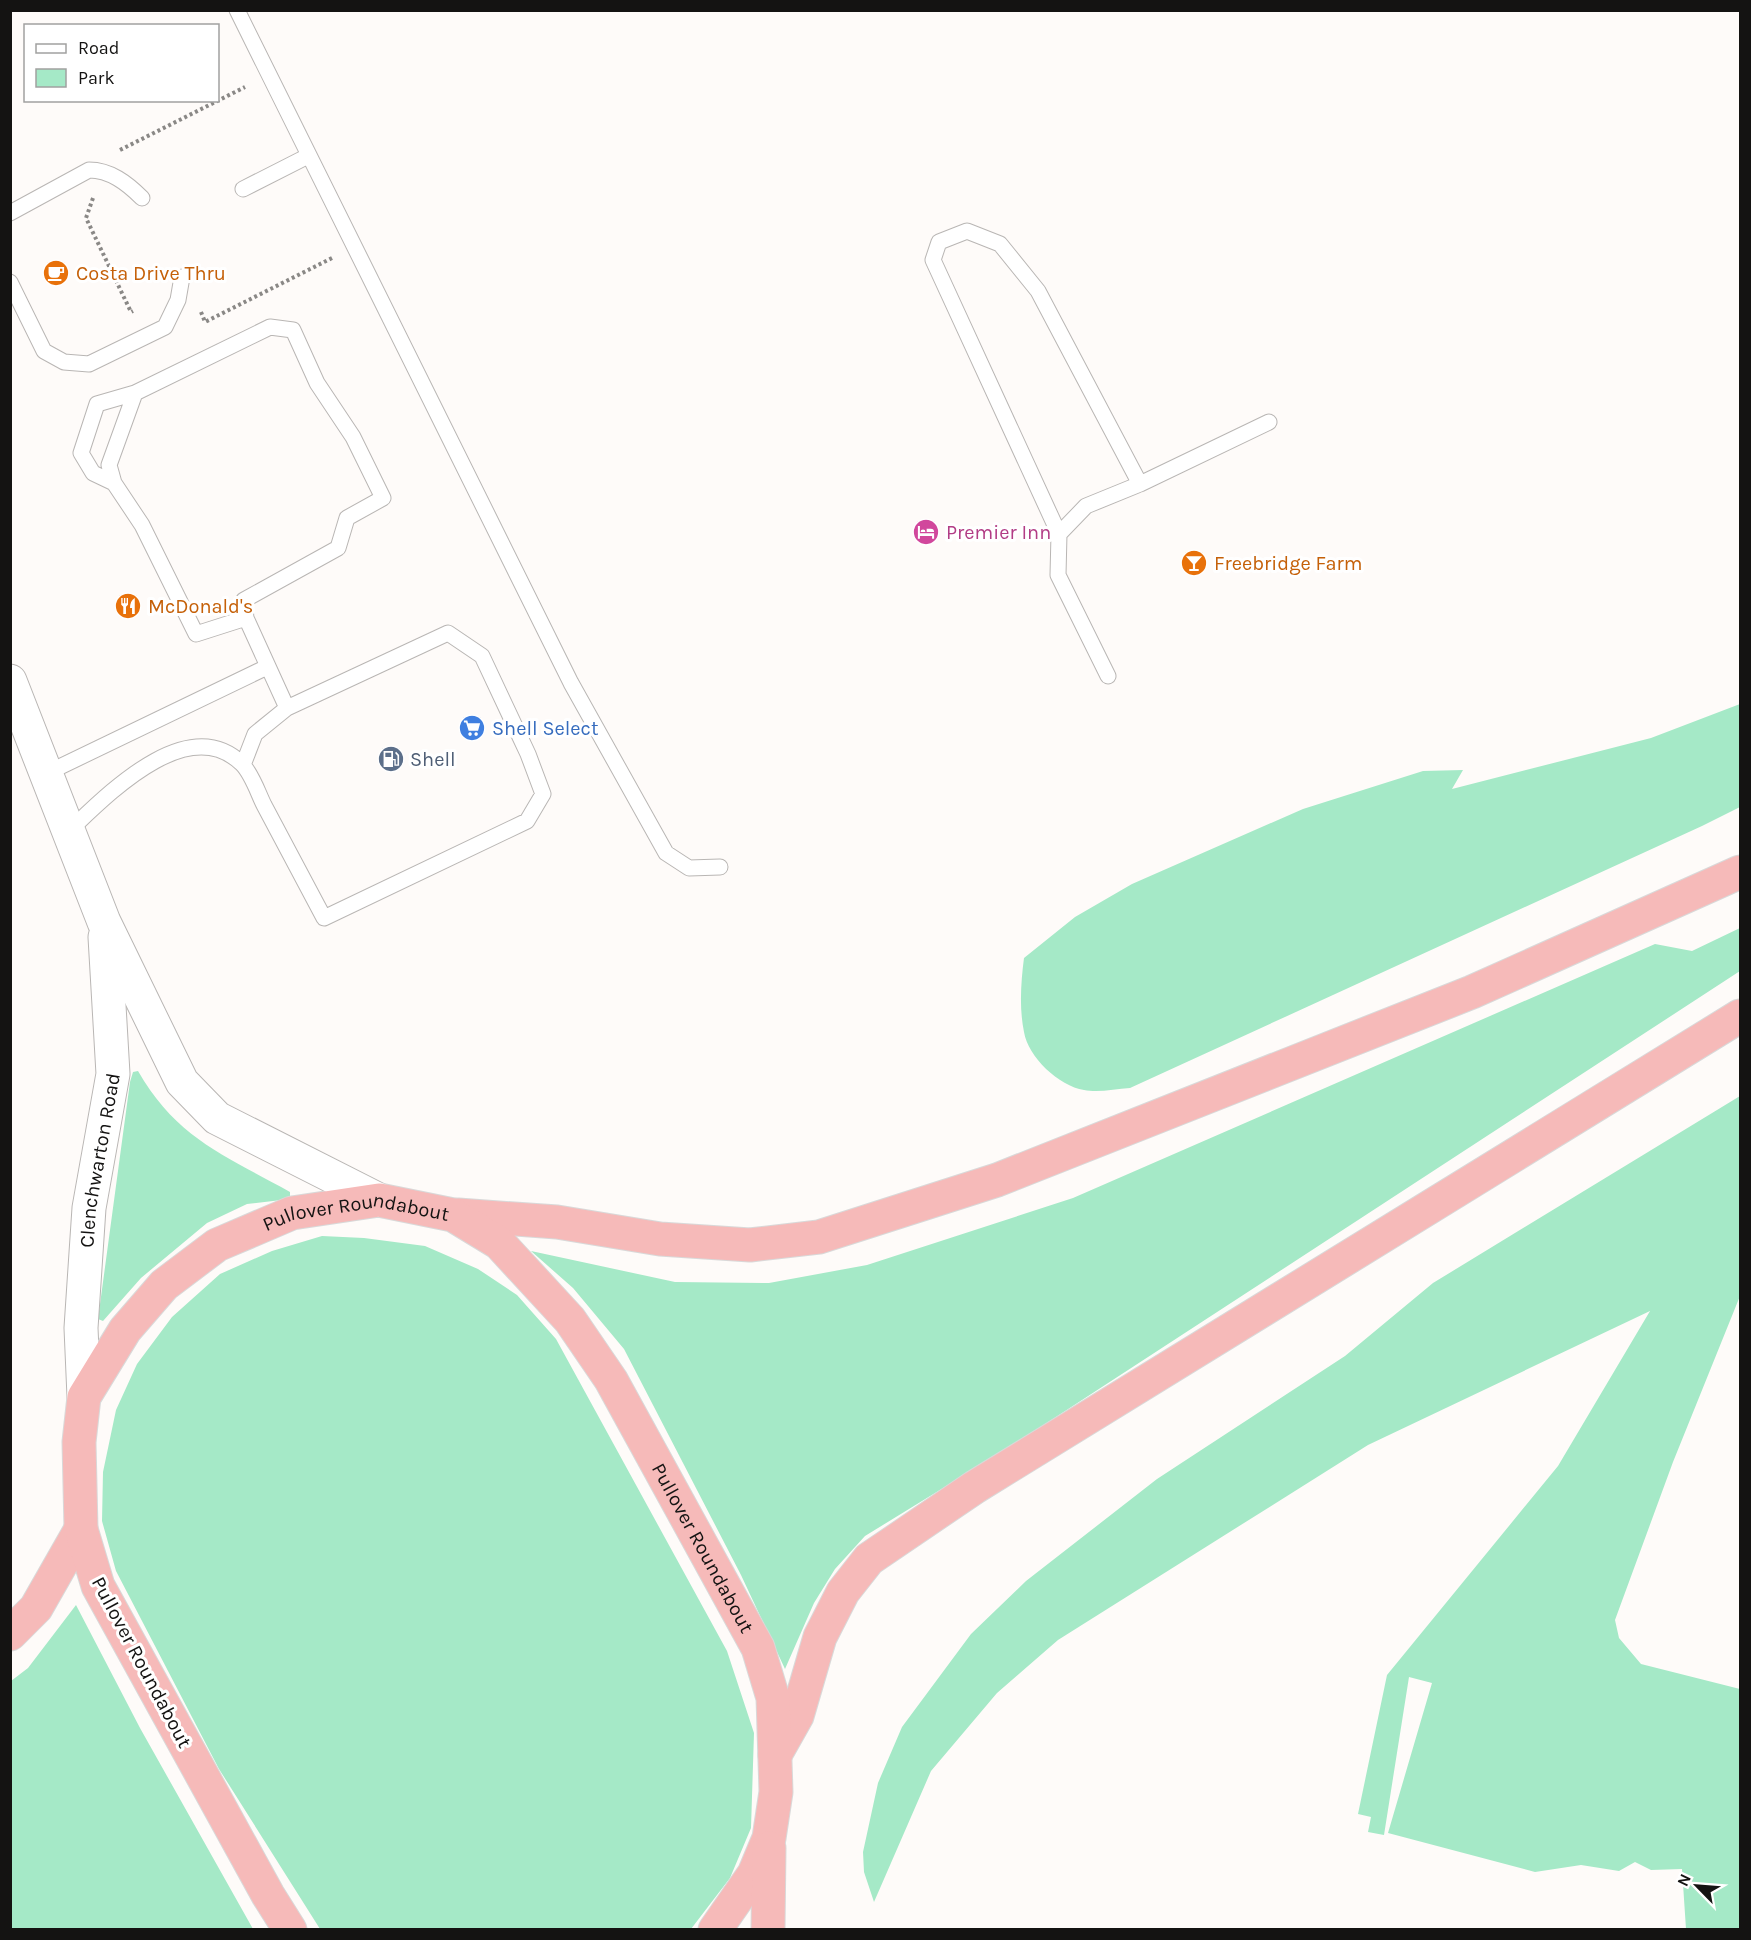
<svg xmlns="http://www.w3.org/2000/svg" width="1751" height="1940" font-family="Karla,sans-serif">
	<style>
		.green { fill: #a5e9c7 }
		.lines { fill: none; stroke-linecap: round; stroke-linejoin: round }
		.lane-casing { stroke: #b9b6b4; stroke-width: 17 }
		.secondary-casing { stroke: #b9b6b4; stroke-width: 35 }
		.highway-casing { stroke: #d9d9d9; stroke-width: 35 }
		.path { stroke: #8a8886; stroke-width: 4; stroke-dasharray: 3 3; stroke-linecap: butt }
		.lane { stroke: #fff; stroke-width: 15 }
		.secondary { stroke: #fff; stroke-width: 33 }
		.highway { stroke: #f6bab9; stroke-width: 33 }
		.labels { text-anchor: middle; stroke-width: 6; stroke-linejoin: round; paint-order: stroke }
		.food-label { font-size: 20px; fill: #c56008; stroke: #fff; text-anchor: start }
		.hotel-label { font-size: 20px; fill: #b23c85; stroke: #fff; text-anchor: start }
		.shop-label { font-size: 20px; fill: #366cbe; stroke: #fff; text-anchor: start }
		.service-label { font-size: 20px; fill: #4e5e75; stroke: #fff; text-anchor: start }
		.street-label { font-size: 20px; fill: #141312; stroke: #fff }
	</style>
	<rect width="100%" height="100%" fill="#fefbf9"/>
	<path class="green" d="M1740,704V807L1702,826L1130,1088C1115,1089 1098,1093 1084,1090C1059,1086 1028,1057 1024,1032C1019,1008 1021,981 1024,958L1075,917L1132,884L1303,809L1423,771L1463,770L1452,789L1651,738Z
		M1740,928V971L1010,1447L865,1536L835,1569L814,1603L785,1669L741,1575L624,1349L573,1288L531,1251L675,1282L769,1283L867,1265L1073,1198L1655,944L1692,951Z
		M138,1071C177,1139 226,1156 290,1192V1199L247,1204L207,1223L141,1278L103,1321L98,1319L130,1082L133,1072Z
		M1740,1096V1296L1673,1462L1615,1620L1619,1638L1641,1664L1740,1689V1929H1686L1682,1869L1651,1870L1635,1862L1619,1871L1581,1865L1535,1872L1388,1833L1432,1683L1409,1677L1384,1835L1368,1832L1371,1817L1358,1814L1387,1675L1558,1466L1650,1311L1368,1445L1058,1640L997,1693L931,1771L874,1902L864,1872L863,1852L878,1783L902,1727L971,1634L1026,1581L1157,1479L1345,1356L1433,1283Z
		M322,1236L364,1238L425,1246L478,1269L517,1295L556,1339L727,1651L754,1733L751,1828L730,1878L691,1929H320L219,1769L116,1571L102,1521L103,1472L116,1410L137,1364L172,1317L220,1274L272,1251Z
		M76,1605L140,1728L253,1929H11V1681L28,1668Z"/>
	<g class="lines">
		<g class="lane-casing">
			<path id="lane" d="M237,10L571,683L666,853L689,868L720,867
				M243,189L308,156
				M10,213L89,170C110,170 127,183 142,198
				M10,282L44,351L64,362L89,364L165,327L178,300L182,277
				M114,483L109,465L135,393
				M1059,534L933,260L939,242L967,231L1000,244L1038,291L1140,484
				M246,618L196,634L142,525L114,483L93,473L81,453L97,404L135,393L270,327L293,330L317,383L353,437L383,498L347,518L338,548L244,600L246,618L287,708
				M1108,676L1058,575L1059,534L1086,506L1140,484L1269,422
				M47,773L267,667
				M69,831C107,795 188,711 242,764C252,774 258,793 264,805C284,842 304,880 324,918L527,821L543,794L528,754L482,656L448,633L287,708L255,734L243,765"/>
		</g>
		<g class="secondary-casing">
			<g id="secondary">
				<path d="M10,681L104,922L182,1082L217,1118L379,1200"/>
				<path id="s1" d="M84,1397L81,1328L89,1208L113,1074L105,937"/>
			</g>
		</g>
		<g class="highway-casing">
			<g id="highway">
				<path d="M458,1215L557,1222L660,1239L750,1245L819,1237L997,1180L1472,992L1740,872"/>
				<path d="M10,1634L36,1608L81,1529"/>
				<path d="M775,1755L797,1716L820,1637L843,1592L869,1559L975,1487L1740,1016"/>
				<path id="s2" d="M290,1930L268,1895L98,1586L81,1529L79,1442L84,1397L125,1330L164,1285L217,1245L292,1213L379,1200L453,1215L499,1243L570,1320L611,1380L758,1648L773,1698L776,1792L769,1838L754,1874L715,1930"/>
				<path d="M768,1930L769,1848"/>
			</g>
		</g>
		<path class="path" d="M120,150L245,87
			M93,198L86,218L131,312L133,311
			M201,312L205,322L332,258"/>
		<use href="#lane" class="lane"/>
		<use href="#secondary" class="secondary"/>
		<use href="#highway" class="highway"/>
	</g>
	<defs>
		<g id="cafe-disc" transform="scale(1.35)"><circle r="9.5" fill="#e8710a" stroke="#fff"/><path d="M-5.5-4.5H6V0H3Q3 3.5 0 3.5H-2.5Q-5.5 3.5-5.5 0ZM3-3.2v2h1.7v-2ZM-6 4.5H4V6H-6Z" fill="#fff"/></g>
		<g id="hotel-disc" transform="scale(1.35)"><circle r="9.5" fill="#d1479c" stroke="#fff"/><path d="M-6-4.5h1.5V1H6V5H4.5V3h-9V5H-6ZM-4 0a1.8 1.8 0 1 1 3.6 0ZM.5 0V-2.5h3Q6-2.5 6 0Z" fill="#fff"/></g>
		<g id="bar-disc" transform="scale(1.35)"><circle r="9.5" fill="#e8710a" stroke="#fff"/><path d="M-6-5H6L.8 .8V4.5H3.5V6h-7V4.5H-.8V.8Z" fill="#fff"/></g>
		<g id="restaurant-disc" transform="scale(1.35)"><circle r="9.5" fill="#e8710a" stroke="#fff"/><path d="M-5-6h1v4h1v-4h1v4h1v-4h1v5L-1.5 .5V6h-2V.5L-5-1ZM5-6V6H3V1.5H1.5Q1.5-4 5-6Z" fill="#fff"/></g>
		<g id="supermarket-disc" transform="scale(1.35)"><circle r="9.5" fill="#3f7fe0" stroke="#fff"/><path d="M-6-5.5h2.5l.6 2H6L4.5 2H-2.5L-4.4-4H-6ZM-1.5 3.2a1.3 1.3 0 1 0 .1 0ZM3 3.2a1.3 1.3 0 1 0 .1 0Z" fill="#fff"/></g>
		<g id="fuel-disc" transform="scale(1.35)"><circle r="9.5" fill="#5c6f8a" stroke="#fff"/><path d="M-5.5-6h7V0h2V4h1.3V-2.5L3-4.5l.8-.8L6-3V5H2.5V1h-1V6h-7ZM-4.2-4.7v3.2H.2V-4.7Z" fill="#fff"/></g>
	</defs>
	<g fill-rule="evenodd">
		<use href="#cafe-disc" x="56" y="273"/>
		<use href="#hotel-disc" x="926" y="532"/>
		<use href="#bar-disc" x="1194" y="563"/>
		<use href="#restaurant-disc" x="128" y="606"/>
		<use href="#supermarket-disc" x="472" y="728"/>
		<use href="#fuel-disc" x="391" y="759"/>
	</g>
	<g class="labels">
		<g class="food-label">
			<text x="76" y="280">Costa Drive Thru</text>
			<text x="1214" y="570">Freebridge Farm</text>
			<text x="148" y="613">McDonald's</text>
		</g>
		<g class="hotel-label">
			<text x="946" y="539">Premier Inn</text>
		</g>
		<g class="shop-label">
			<text x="492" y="735">Shell Select</text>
		</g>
		<g class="service-label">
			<text x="410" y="766">Shell</text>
		</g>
		<g class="street-label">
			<text dy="7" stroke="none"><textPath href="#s1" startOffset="238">Clenchwarton Road</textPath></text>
			<text dy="7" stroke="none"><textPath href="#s2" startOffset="936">Pullover Roundabout</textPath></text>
			<text dy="7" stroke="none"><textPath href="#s2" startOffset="1458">Pullover Roundabout</textPath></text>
			<text transform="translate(142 1662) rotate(62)" y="7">Pullover Roundabout</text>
		</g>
	</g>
	<rect width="1751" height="1940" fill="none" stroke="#141312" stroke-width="24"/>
	<rect x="24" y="24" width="195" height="78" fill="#ffffff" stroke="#a1a1a0" stroke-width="1.5"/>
	<rect x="36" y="44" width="30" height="9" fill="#ffffff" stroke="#a1a1a0" stroke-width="1.5"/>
	<text x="78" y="54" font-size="18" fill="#141312">Road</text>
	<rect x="36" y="69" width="30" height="18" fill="#a5e9c7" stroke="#a1a1a0" stroke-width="1.5"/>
	<text x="78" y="84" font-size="18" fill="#141312">Park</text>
	<g transform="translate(1697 1886) rotate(295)" stroke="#ffffff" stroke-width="4.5" paint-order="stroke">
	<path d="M0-4.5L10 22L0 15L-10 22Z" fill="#141312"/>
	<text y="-9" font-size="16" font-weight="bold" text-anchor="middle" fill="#141312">N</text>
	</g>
</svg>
